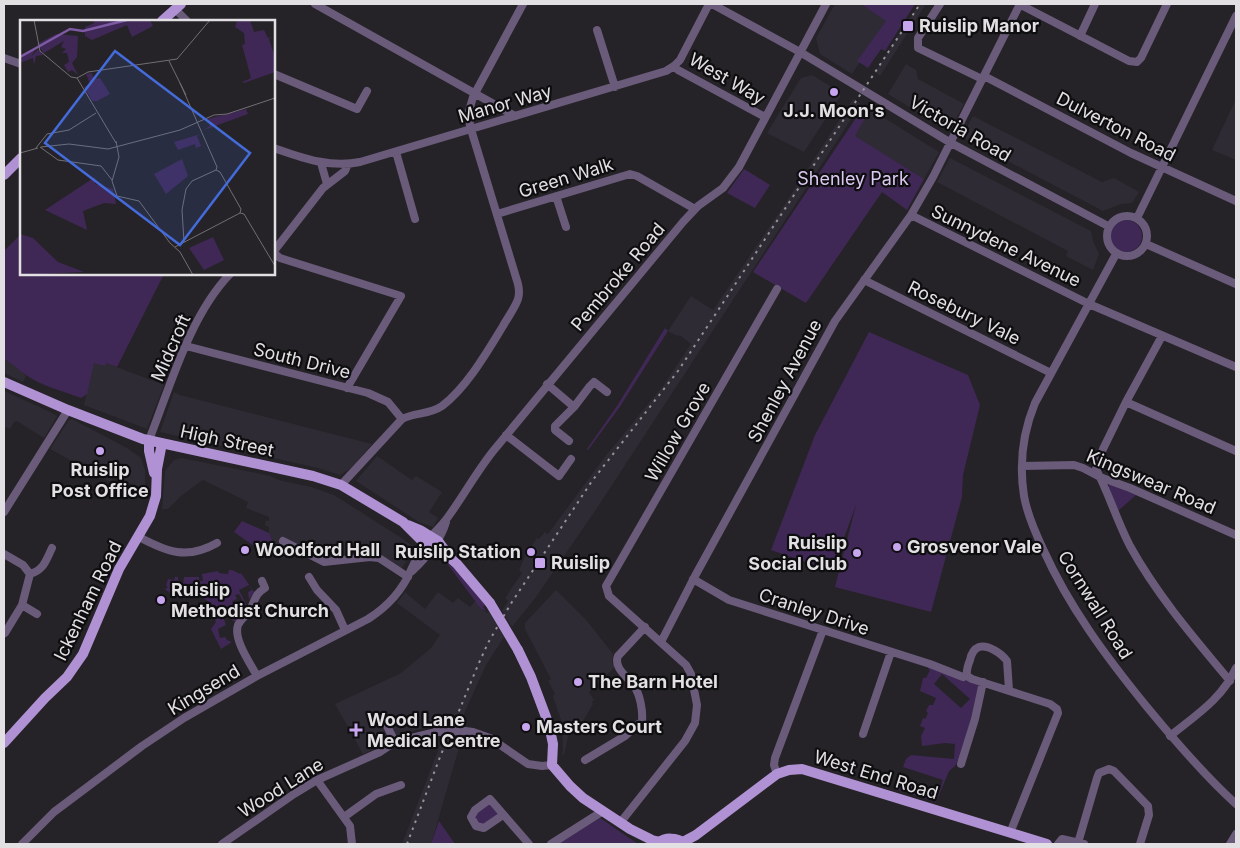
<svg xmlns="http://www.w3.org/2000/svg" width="1240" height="848" font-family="Inter,sans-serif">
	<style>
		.built { fill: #2f2b35 }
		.green { fill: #3f2855; fill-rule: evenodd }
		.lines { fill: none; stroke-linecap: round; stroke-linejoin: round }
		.minor { stroke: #6a5b7b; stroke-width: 8 }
		.major { stroke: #b092d4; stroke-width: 10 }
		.rail { stroke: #959397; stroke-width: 2; stroke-dasharray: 2.5 5; stroke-linecap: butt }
		.minor-bridge { stroke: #6a5b7b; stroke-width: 8 }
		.major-bridge { stroke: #b092d4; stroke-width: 10 }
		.poi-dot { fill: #c8a6ef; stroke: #0e0d0f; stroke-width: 2 }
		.labels { text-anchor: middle; stroke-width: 4.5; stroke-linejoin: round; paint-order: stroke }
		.poi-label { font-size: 18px; font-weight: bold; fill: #e2e0e3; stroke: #0e0d0f; text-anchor: start }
		.street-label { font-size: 18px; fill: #e2e0e3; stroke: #0e0d0f }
		.park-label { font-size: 18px; fill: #dbc9f1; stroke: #0e0d0f }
		.inset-river { fill: none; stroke: #7e5aa4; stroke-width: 2.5 }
		.inset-road { fill: none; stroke: #716f72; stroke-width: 1 }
		.view { fill: #446bda; fill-opacity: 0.15; stroke: #446bda; stroke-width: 2.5 }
		.inset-edge { fill: none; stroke: #e2e0e3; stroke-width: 2.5 }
	</style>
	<rect width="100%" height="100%" fill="#252327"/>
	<path class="built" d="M835,4H861L887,21L858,60L860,62L852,74L820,54L816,38Z
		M919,4H926L880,76L875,72Z
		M906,64L916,70L918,79L964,104L949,131L888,94Z
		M812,75L840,92V97L804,152L767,133L801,78Z
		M853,99L861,104L597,508L536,597L512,627L502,611L508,601L505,598L522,573L519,570L526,554L537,538L539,539L545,532L548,534L604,458L663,386L691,344L681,336L675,335L668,331L691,296L713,310L781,210Z
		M1236,99V160L1212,150Z
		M870,109L939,152L924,179L854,136Z
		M973,116L1102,182L1114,178L1139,192L1132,203L1121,204L1103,211L962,137Z
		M950,158L1091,231L1093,241L1099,254L1093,270L1066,256L1068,251L937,182Z
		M4,359L12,363L26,376L23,382L4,373Z
		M94,362L106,363L164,385L147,429L84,405Z
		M4,391L46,410L57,416L44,438L17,421L14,422L10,429L4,426Z
		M174,392L180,395L372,444L351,468L340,475L318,468L160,432Z
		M72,419L127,448L141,458L145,470V489L113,477L110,482L50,449L69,420Z
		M377,456L412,480L416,476L442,492L429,512L438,518L433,527L419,522L356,481Z
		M181,458L271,476L278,480L311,487L334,495L400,537L414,547L415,549L401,569L386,559L327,560L296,551L282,559L269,534V527L265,525L266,521H269V517L246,508L248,502L203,480L181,496L168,509H162L165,471L174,460Z
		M556,590L587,621L613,654L612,662L615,667L589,692L594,700L592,702L593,704L583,721L568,737L564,755L562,754L563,751L562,723L553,696L555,694L548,681L551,679L525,629V623Z
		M406,591V593L425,609L438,592L453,603L458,598L470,607L476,600L481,609L487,613L489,612L504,637L486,665L459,725L431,726L406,733L363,754L335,704L401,673L431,648L440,635L397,603Z
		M444,735L461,741L431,844H402Z"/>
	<path class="green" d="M861,4H915L885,51L881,49L868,68L857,61L886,21Z
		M864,106L870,109L855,136L924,179L907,210L882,192L806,303L753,272Z
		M744,169L770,185L755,208L727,193Z
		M1110 236a16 16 0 1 1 32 0a16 16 0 1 1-32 0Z
		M21,234V274H158L163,276L117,367L106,363L105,366L94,363L87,394L81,398C63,391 41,386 26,375C18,370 13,363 4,359V251Z
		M665,328L668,331L619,408L588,450L587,449L617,406Z
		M869,332L968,375L980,405L963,475L962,497L931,612L835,587L856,505L832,571L771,550L815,435Z
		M1110,484L1113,485L1136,495L1118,511L1108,487Z
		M242,521L269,533L277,551H276L274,548L267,552L268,556L262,544L258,549L234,532Z
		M446,562C462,573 474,590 485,605L483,607L486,611L481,609Z
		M229,570H232L240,574L241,573L254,592L249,600L248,592L252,590L249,585L239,590L247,606L242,614L239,609L241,608L240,605L244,603L239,594L235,595L237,599L232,601L234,605L232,607L238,618L236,622L231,620L237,617L232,609L224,613L223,616L226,625L218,629L220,638L225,637L227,640L232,642L221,649L211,629L216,622L213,615L218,608L188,588L186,592L182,591L184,577H199V581H203L202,574L218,571L219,573L228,574Z
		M175,577H178V580L181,582L179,599L163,588L166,589L168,587L166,586L168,579L174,580Z
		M930,664L980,685L961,755L955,766L949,771L936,802L895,789L898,781L938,794L943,780L903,767L906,759L911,755L954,759L955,744L945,743L922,746L921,736L925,728L920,726L923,718L925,719L928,713L926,711L929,705H933L936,698L920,691L923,678H926L930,670L928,669ZM942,674L970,699L961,708L934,684Z
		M490,799L503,815L481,828L472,814Z
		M600,818L638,844H557Z
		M439,821L455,844H431Z"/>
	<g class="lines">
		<path class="minor" d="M315,4L515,116
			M712,4L800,52L951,143L1108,226
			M940,4L918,38V48L982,79
			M1019,4L1129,61L1137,62L1141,58L1167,4
			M175,9L187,21
			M597,30L615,87
			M1080,36L1095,4
			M4,58L21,64
			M674,66L678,70L765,117
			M274,74L357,109L367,91
			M984,76L1131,153L1236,201
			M274,148C303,158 329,168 360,162L666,71L674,66L680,60L709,4
			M396,152L415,219
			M321,163L327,184
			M556,196L566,227
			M497,214L630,174L637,176L695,209
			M911,215L1089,304L1236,367
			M1107 236a20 20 0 1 1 40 0a20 20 0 1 1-40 0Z
			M1137,218L1236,16
			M1146,244L1236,284
			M274,251L323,188L345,171L348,164
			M274,253L280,258L401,296L347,388
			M1116,254L1035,403C1023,432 1019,464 1024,496C1027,514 1035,532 1043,549C1069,607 1107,658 1147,707C1175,741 1204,775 1236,804
			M864,280L1051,373
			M1162,336L1126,402L1103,449L1096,469C1109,494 1117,521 1130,546C1157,595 1194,638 1230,681
			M186,346L368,393L388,402L402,419
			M547,384L574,407L555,426V430L569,441
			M1126,402L1236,451
			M574,407L590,386L594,382L607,392
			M506,435L559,476L571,459
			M149,440C170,387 190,315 230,274
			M1022,466L1074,465L1083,468L1100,477L1130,488L1236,535
			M341,485L402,419C415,412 429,415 442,406C467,387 487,352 503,326C508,317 515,308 518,299C520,293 519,289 518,284L470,126L469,111L473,97L523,4
			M4,512L68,410
			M139,537C167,552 187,560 217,543
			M283,541L324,562L370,557L379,558L408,577
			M4,554L23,565L30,574L22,605L5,633
			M412,571C427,557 440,542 446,522
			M30,574C44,570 46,560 52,548
			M309,577L317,590L336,610L345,630
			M693,579L729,600L930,664L963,677
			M22,605L37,614
			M661,642L695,576L835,321L911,215L933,177L1020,4
			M257,676C250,663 233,639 238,625C241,619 247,615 250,610C256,599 254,595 265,588L262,581
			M1009,690L1007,661C1002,654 988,644 979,647C974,649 971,655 970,660C968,665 966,670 967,676L972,679L1050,704L1057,709L1058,713L1010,833
			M386,724L395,742
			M465,731L473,732L490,738L528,764L542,766L552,765
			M863,734L891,652
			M1170,736C1196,715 1222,699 1236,668
			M585,760L625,736L642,721C643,711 640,694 634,686C628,677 613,668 618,656L645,627
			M961,764L975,719L983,682
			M777,774L774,765L775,758L823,630
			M317,780L350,826L352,844
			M503,815L484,828L476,826L471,817L475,810L490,799L529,844
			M344,817L376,794L401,785
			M620,823L685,741L695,723L697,705L691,674L686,665L609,596L606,586L777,289
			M1078,843L1097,778L1099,773L1109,769L1114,771L1148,806L1149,815L1140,844
			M22,844L54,812L142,746L184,718L257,676L368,619C387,607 402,591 411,570C415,562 418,554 423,546C431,535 441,527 448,517C464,495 477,471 494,450L683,222L698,206L723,188L739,167L826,4
			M222,844L294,794L317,780L380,752L395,742L436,732
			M551,844L603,811
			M1058,844L1062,839L1084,844
			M1230,844L1236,834"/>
		<path class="major" d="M162,21L181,4
			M4,175L21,158
			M4,382L68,410L143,439L313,476L341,485L403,522L425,544L435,551L449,557L457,564L490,603
			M149,440V451L154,473
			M408,525L420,530L438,541L449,556
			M518,650L531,677L549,725L553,744L552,765L570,786L583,798L630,829L652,840L660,842C665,837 677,838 683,842
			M4,743L45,698L67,677L83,654L119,569L150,516L156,496L157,469L162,443
			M682,844L683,842L696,835L777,774L789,770L802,769L1047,844"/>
		<path class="rail" d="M407,844L440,757L478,665L488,643L510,605L592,481L678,371L920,4"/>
		<path class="minor-bridge" d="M436,732L465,731"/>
		<path class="major-bridge" d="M490,603L518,650"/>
	</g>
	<g class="poi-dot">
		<rect x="902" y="20" width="12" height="12" rx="2.5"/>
		<circle cx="834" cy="92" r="5"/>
		<circle cx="100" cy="451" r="5"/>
		<circle cx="897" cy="547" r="5"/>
		<circle cx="245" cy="550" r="5"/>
		<circle cx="531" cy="552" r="5"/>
		<circle cx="857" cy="553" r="5"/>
		<rect x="534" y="557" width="12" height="12" rx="2.5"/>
		<circle cx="161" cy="600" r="5"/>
		<circle cx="578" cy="682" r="5"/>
		<circle cx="526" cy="727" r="5"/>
		<path d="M353.5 722.5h5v5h5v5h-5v5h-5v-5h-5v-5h5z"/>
	</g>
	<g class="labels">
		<g class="poi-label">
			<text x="919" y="32">Ruislip Manor</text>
			<text x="834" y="117" text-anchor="middle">J.J. Moon's</text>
			<text x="100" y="476" text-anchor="middle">Ruislip<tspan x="100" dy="21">Post Office</tspan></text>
			<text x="847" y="549" text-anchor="end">Ruislip<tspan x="847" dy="21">Social Club</tspan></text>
			<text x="907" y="553">Grosvenor Vale</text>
			<text x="255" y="556">Woodford Hall</text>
			<text x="521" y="558" text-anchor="end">Ruislip Station</text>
			<text x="551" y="569">Ruislip</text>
			<text x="171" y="596">Ruislip<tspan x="171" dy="21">Methodist Church</tspan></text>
			<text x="588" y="688">The Barn Hotel</text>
			<text x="367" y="726">Wood Lane<tspan x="367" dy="21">Medical Centre</tspan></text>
			<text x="536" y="733">Masters Court</text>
		</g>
		<g class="street-label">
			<text transform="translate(727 79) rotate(30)" y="6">West Way</text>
			<text transform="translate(505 104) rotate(-16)" y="6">Manor Way</text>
			<text transform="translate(1116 127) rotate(27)" y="6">Dulverton Road</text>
			<text transform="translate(960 129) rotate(30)" y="6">Victoria Road</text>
			<text transform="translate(566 178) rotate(-17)" y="6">Green Walk</text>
			<text transform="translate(1006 246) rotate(26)" y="6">Sunnydene Avenue</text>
			<text transform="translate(618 277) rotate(-50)" y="6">Pembroke Road</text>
			<text transform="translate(964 313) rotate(26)" y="6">Rosebury Vale</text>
			<text transform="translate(171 348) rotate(-66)" y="6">Midcroft</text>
			<text transform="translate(302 361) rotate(14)" y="6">South Drive</text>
			<text transform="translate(785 381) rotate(-62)" y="6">Shenley Avenue</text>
			<text transform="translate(678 432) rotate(-60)" y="6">Willow Grove</text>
			<text transform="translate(227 441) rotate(12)" y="6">High Street</text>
			<text transform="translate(1151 482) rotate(23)" y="6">Kingswear Road</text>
			<text transform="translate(88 601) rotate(-64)" y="6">Ickenham Road</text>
			<text transform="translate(1095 605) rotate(58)" y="6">Cornwall Road</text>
			<text transform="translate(814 612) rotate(18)" y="6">Cranley Drive</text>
			<text transform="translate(204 690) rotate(-31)" y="6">Kingsend</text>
			<text transform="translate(876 775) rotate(17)" y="6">West End Road</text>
			<text transform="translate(281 788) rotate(-32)" y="6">Wood Lane</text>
		</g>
		<g class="park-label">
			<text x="853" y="185">Shenley Park</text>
		</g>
	</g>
	<g transform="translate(20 20)">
		<rect width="255" height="255" fill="#252327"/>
		<path d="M74,0H130L133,6L112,17L107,5L72,20L65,16V7L74,3ZM217,0H230L234,12L244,10L248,18L252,17L249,19L255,37V52L224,63L222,62L231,58L222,25L225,24L224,13L215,7ZM36,14L58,16L57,37L52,43L58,55L52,50L48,52L44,45L49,42L47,33H42L46,29L41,27L44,21L24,33L17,24ZM17,27L11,37L18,29L23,35L16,36L14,45L13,38L0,43L2,34ZM72,53L74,59L80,58L90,74L77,81H72L64,67L70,64L66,54ZM226,89L228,94L184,110L190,106L187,99ZM181,114L177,116L181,126L176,128L175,124L158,130L154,122ZM162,139L168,156L146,174L134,154ZM75,157V164L93,169L96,184L84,183L63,191L67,210L25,190ZM0,214L13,218L38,242L64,252L0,255ZM193,217L204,240L184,250L169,228Z" fill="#3f2855"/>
		<path class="inset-river" d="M0,37L50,9L63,11L107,0"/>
		<path class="inset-road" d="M14,0L20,31L51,57L57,58M149,41L166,75M57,58L68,52L157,39L190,0M57,58L96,123M160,63L197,147L196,150L200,152L221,189L220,193L224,194L255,246M96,121L99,137L92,161L97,176L119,181L150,223L160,232L173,255M20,127L38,140L81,146L92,160M21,127L49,124L88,129L160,110L194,95L207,94L255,78M16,128L27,114L49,110L76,93M0,133L18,128M164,222L162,190L166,169L172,161L196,150M155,227L220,193"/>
		<path class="view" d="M95,31L230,133L160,225L25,123Z"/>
		<rect width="255" height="255" class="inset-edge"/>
	</g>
	<rect width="1240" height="848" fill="none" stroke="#e2e0e3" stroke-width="10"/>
</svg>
